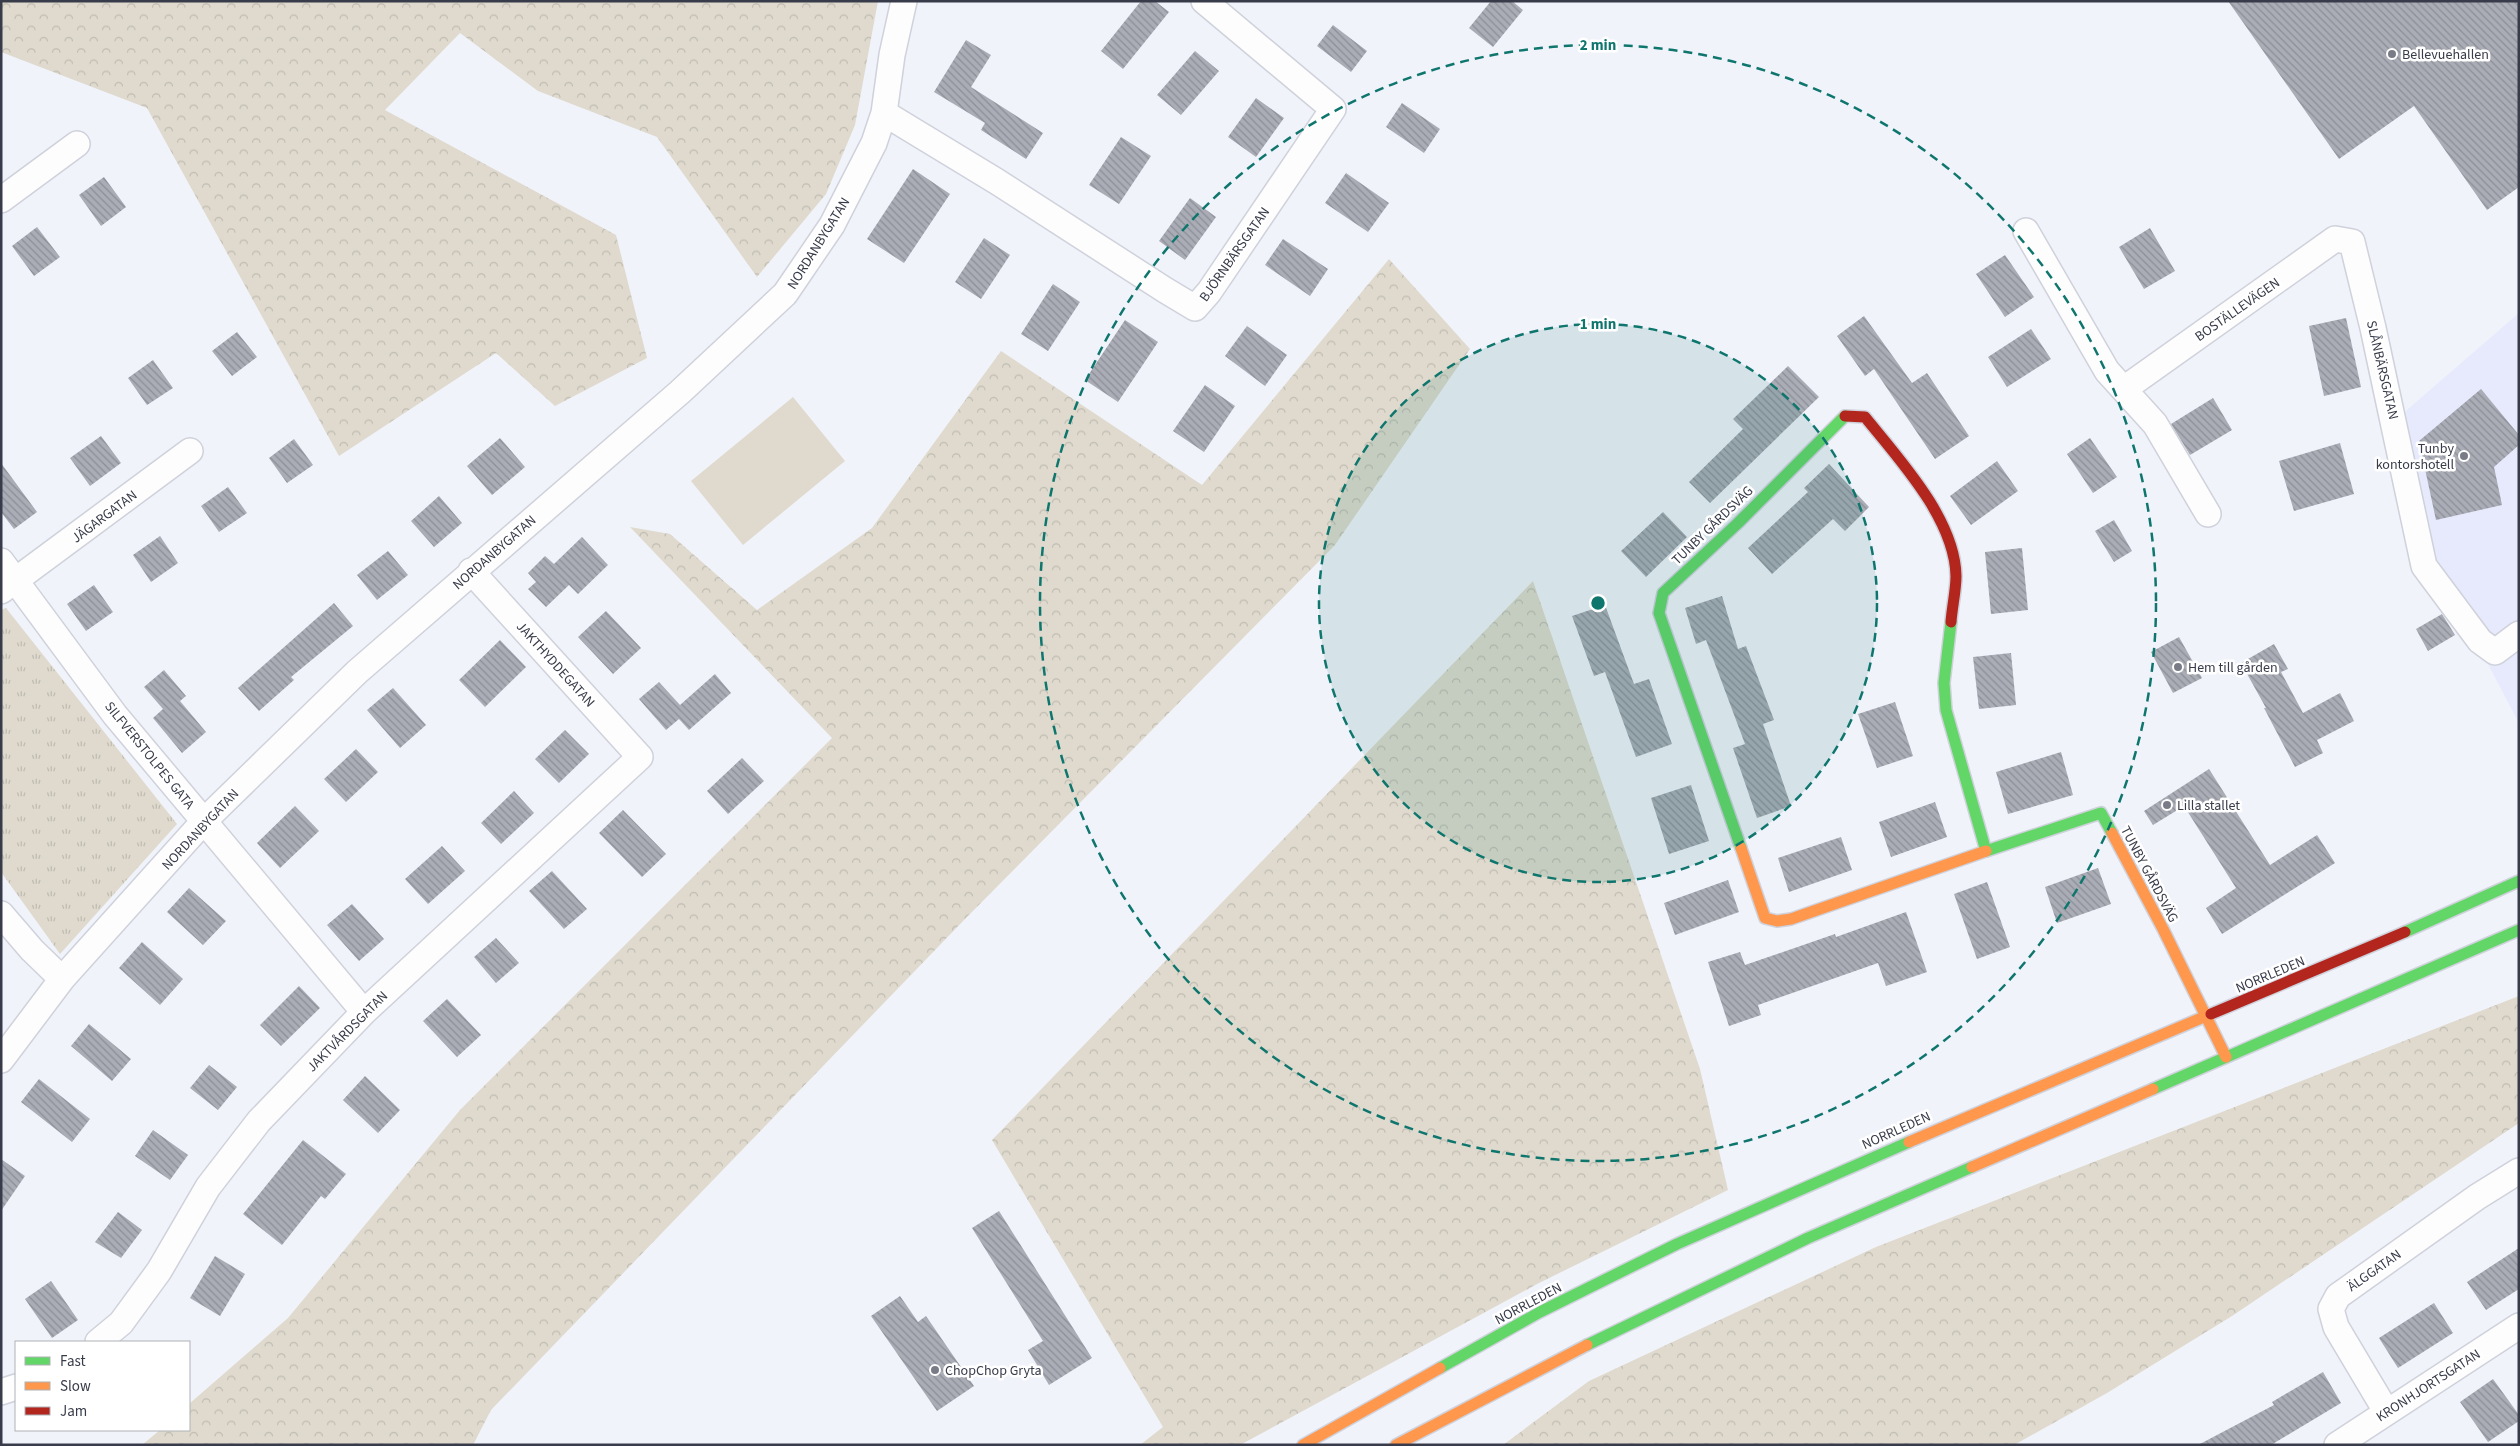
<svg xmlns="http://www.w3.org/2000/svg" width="2520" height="1446" font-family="'Source Sans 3',sans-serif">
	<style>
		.built { fill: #e6eafc }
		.grass { fill: #dfdacd }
		.forest { fill: url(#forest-crowns) }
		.park { fill: url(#park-tufts) }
		.building { fill: url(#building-back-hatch) }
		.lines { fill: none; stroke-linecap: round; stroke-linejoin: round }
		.street-casing { stroke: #cfd1db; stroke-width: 28 }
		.fast-casing { stroke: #cfd1db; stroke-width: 14 }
		.slow-casing { stroke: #cfd1db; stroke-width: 14 }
		.jam-casing { stroke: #cfd1db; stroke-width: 14 }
		.street { stroke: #fdfdfe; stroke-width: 25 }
		.fast { stroke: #63d668; stroke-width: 11 }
		.slow { stroke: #ff974d; stroke-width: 11 }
		.jam { stroke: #b3261e; stroke-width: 11 }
		.ring { fill: none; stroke: #0f766e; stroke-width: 2.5; stroke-dasharray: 9 6 }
		.poi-dot { fill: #797b87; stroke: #fff; stroke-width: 2 }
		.labels { text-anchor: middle; stroke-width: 5; stroke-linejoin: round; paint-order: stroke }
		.poi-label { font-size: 14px; fill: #383b49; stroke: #fff; text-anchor: start }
		.street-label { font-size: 14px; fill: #383b49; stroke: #fff }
		.centre { fill: #0f766e; stroke: #fff; stroke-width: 2.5 }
		.ring-label { font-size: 15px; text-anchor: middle; font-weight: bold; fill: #0f766e; stroke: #fff; stroke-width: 5; stroke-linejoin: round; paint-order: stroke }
	</style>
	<defs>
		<pattern id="forest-crowns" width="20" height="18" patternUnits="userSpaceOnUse" patternTransform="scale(1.25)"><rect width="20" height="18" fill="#dfdacd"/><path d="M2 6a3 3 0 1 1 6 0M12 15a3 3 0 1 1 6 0" fill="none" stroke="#c0bcb2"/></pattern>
		<pattern id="park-tufts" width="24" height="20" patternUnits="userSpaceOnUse" patternTransform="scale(1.25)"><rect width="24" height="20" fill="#dfdacd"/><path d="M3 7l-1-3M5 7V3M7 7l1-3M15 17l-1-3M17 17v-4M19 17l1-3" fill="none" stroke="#c0bcb2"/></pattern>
		<pattern id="building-back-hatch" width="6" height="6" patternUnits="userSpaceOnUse" patternTransform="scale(1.25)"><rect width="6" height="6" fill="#aaadb6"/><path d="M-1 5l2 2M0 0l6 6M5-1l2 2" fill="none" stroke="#8b8e96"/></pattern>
	</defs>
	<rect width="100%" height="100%" fill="#f1f3fb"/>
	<path class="built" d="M2519,313V723L2433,560L2400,416Z"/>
	<path class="grass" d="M793,397L845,461L743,545L691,481Z"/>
	<path class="forest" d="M1,1H878L855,125L826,194L757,277L657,137L538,91L460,33L385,110L616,235L647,358L555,406L496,353L339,456L147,108L1,52Z
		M1389,259L1470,349L1335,545L964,920L491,1410L473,1445H142L160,1430H189V1404L288,1318L460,1110L832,738L630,527L670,534L757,610L872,528L1001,351L1202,485Z
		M1533,581L1700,1069L1728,1190L1539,1283L1240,1445H1140L1163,1427L992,1140Z
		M2519,996V1123L2232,1316L2107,1393L2014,1445H1503L1589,1381L1876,1247Z"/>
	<path class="park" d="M6,608L177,824L60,954L1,872V610Z"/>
	<path class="building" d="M1141,1H1155L1169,12L1123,69L1101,51Z
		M1491,1H1512L1523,10L1493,47L1469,28Z
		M2228,1H2519V187L2487,210L2414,106L2339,159Z
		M1333,25L1367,51L1351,72L1317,46Z
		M966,40L991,55L971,87L1043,133L1026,159L981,130L985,123L934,92Z
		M1195,51L1219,71L1181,115L1157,95Z
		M1256,98L1284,118L1256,157L1228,137Z
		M1402,103L1440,129L1424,153L1386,127Z
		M1121,137L1151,156L1119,204L1089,185Z
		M913,169L950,194L904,263L867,239Z
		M1346,173L1389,203L1368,232L1325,203Z
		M104,177L126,207L101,226L79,195Z
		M1190,198L1216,217L1185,260L1159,241Z
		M37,227L60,257L34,276L12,246Z
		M2150,228L2175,271L2144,289L2119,247Z
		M984,238L1010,255L981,299L955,282Z
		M1283,239L1328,269L1310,296L1265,265Z
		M2005,255L2034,297L2005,317L1976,274Z
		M1053,284L1080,302L1048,351L1021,334Z
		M1864,316L1912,383L1927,373L1969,436L1935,459L1874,369L1865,376L1837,336Z
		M2346,318L2361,387L2324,396L2309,326Z
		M1125,320L1158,342L1118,402L1085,380Z
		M1247,326L1287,355L1265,386L1225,356Z
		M2031,329L2051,359L2007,387L1988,357Z
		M237,332L257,357L232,376L212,351Z
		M153,360L173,388L147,405L128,378Z
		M1788,366L1819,397L1710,503L1689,482L1743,429L1733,419Z
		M1205,385L1235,406L1204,452L1173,431Z
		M2481,389L2519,435V445L2494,467L2502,505L2436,520L2419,441Z
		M2213,398L2232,430L2190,455L2171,424Z
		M101,436L121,463L90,486L70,458Z
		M500,438L525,467L492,495L467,466Z
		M2090,438L2117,477L2093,493L2067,454Z
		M294,439L313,465L287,483L269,458Z
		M2340,443L2354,494L2294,511L2279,461Z
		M1997,461L2018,491L1971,525L1950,496Z
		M1,463L37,512L14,529L1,512Z
		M1829,464L1869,507L1845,531L1833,519L1772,574L1748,548L1808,492L1804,488Z
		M228,487L247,513L219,532L201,506Z
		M439,496L462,523L434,547L411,521Z
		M1663,512L1687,537L1646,577L1621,551Z
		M2114,520L2132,551L2114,562L2095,531Z
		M160,536L178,563L151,582L133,555Z
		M582,537L608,565L578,594L569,585L546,607L528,589L536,582L528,573L545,556L554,564Z
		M2022,548L2028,610L1991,614L1985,552Z
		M388,551L408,575L377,600L357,575Z
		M94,585L113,612L86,631L67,604Z
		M1722,596L1738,649L1746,646L1774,720L1763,724L1791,806L1757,818L1733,748L1745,744L1706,640L1696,644L1685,608Z
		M334,603L353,626L291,677L294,680L259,711L238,688Z
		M1605,605L1634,684L1649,679L1672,744L1636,757L1605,672L1594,676L1572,616Z
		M606,611L641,648L613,674L578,637Z
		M2442,614L2455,635L2428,651L2416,629Z
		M2179,637L2202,678L2173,693L2151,652Z
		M500,640L526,667L485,707L459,680Z
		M2274,644L2288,669L2281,672L2303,713L2340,693L2354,721L2317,740L2323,753L2295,767L2264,708H2266L2241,663Z
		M2011,653L2016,705L1979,709L1973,657Z
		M164,670L186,696L180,701L206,732L182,753L153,718L163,709L144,687Z
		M715,674L731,693L689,730L679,719L666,730L639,699L659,682L680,705Z
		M393,688L426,725L400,748L367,710Z
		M1895,702L1913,756L1877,768L1858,714Z
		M565,730L589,754L559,783L535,759Z
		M356,749L378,772L346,802L324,779Z
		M2061,752L2073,795L2008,814L1996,772Z
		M742,758L764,781L728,814L707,791Z
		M2209,769L2270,865L2317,835L2335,863L2222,934L2206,908L2236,888L2184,806L2153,825L2144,811Z
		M1691,785L1709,841L1669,854L1651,798Z
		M514,791L534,813L501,844L481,823Z
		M1935,802L1947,837L1891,857L1879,822Z
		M295,806L319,831L280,868L257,843Z
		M623,810L666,854L642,877L599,833Z
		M1841,837L1852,870L1789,892L1778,858Z
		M442,846L465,871L428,904L405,879Z
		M2098,868L2111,904L2057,923L2045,887Z
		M552,871L587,909L564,929L529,891Z
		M1728,880L1739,912L1675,935L1664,903Z
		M1987,882L2010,947L1977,959L1954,894Z
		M189,888L226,921L203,945L167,912Z
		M352,904L384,939L359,961L327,925Z
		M1906,912L1927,972L1886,986L1878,963L1758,1005L1761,1015L1729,1026L1708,962L1740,952L1745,965L1835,934L1836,937Z
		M496,938L519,963L496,983L474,957Z
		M142,942L183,979L160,1005L119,968Z
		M299,986L320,1008L281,1046L260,1025Z
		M447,999L481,1035L457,1057L423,1021Z
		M89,1024L131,1059L112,1081L71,1046Z
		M209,1065L237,1087L218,1110L190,1088Z
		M365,1076L400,1110L378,1133L343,1100Z
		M39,1079L90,1119L72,1142L21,1102Z
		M153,1130L188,1155L170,1180L135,1156Z
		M303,1140L346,1174L325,1199L321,1196L282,1245L243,1214Z
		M1,1159L25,1176L1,1211Z
		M999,1211L1092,1358L1049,1385L1028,1350L1043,1341L972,1228Z
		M118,1212L142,1230L121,1258L95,1242Z
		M2519,1248V1289L2486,1310L2467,1282Z
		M215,1256L245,1274L220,1316L190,1298Z
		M51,1281L78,1320L52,1338L25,1299Z
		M900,1296L918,1322L926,1316L974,1386L937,1411L871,1316Z
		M2434,1303L2453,1333L2398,1368L2379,1338Z
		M2323,1372L2341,1403L2271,1445H2198L2274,1405L2272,1402Z
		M2493,1379L2519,1415V1421L2488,1442L2460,1402Z"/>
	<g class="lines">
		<g class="street-casing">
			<path id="street" d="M884,113L996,181L1165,290L1195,308L1209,292L1333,109L1204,1
				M1,200L77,144
				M2026,231L2107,371L2155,424L2208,514
				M2124,389L2335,239L2352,242L2373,328L2424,566L2480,641L2495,652L2519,634
				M1,561L115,715L364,1012
				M1,591L190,451
				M1,914L32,950L62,979
				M1,1060L62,979L204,821L357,672L680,392L785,294L832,225L874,143L884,113L892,55L904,1
				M98,1342L121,1323L159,1271L208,1187L259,1121L364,1012L640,757L471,571
				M1,1392L16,1387
				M2386,1411L2336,1327L2331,1309L2338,1296L2477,1197L2519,1171
				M2337,1445L2519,1326"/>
		</g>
		<g class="fast-casing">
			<path id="fast" d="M1951,622L1944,683L1946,710L1986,851L2101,813L2112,833
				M1741,848L1659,613L1663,593L1738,523L1845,416
				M2405,932L2519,881
				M2153,1089L2519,930
				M1587,1345L1808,1238L1972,1167
				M1440,1368L1540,1312L1677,1244L1909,1142"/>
		</g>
		<g class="slow-casing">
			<path id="slow" d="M2112,833L2163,929L2226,1057
				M1741,848L1765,918L1777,921L1791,919L1986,851
				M1909,1142L2211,1014
				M1972,1167L2153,1089
				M1303,1445L1440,1368
				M1396,1445L1587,1345"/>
		</g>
		<g class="jam-casing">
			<path id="jam" d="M1845,416L1865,417C1899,459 1955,519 1956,576C1956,591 1952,607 1951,622
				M2211,1014L2405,932"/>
		</g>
		<use href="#street" class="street"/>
		<use href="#fast" class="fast"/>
		<use href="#slow" class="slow"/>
		<use href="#jam" class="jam"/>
	</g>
	<circle cx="1598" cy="603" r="279" fill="#0f766e" fill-opacity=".12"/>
	<g class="ring">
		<circle cx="1598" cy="603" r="279"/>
		<circle cx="1598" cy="603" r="558"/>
	</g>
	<g class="poi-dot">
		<circle cx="2392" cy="54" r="5"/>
		<circle cx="2464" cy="456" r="5"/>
		<circle cx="2178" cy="667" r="5"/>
		<circle cx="2167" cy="805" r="5"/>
		<circle cx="935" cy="1370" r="5"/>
	</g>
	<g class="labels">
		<g class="poi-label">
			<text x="2402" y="59">Bellevuehallen</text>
			<text x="2454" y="453" text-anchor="end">Tunby<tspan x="2454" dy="16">kontorshotell</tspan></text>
			<text x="2188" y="672">Hem till gården</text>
			<text x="2177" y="810">Lilla stallet</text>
			<text x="945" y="1375">ChopChop Gryta</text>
		</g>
		<g class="street-label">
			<text transform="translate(818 243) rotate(-58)" y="5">NORDANBYGATAN</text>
			<text transform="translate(1234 254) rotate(-55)" y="5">BJÖRNBÄRSGATAN</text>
			<text transform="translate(2237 309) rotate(-35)" y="5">BOSTÄLLEVÄGEN</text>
			<text transform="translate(2383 370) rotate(77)" y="5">SLÅNBÄRSGATAN</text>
			<text transform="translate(104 516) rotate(-37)" y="5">JÄGARGATAN</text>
			<text transform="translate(1712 525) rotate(-44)" y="5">TUNBY GÅRDSVÄG</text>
			<text transform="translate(494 552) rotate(-41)" y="5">NORDANBYGATAN</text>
			<text transform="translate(556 664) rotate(48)" y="5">JAKTHYDDEGATAN</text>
			<text transform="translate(150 755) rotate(51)" y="5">SILFVERSTOLPES GATA</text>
			<text transform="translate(200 829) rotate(-47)" y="5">NORDANBYGATAN</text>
			<text transform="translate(2150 874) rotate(62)" y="5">TUNBY GÅRDSVÄG</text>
			<text transform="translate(2270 974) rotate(-23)" y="5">NORRLEDEN</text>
			<text transform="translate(347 1031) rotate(-45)" y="5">JAKTVÅRDSGATAN</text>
			<text transform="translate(1896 1130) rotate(-24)" y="5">NORRLEDEN</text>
			<text transform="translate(2374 1270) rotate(-35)" y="5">ÄLGGATAN</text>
			<text transform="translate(1528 1303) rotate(-28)" y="5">NORRLEDEN</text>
			<text transform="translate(2428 1385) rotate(-33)" y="5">KRONHJORTSGATAN</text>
		</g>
	</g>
	<circle cx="1598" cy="603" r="8" class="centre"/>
	<g class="ring-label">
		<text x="1598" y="50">2 min</text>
		<text x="1598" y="329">1 min</text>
	</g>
	<rect width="2520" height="1446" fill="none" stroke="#383b49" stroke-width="5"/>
	<rect x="15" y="1341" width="175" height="90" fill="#ffffff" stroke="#afb1b6"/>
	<rect x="25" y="1357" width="25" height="8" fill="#63d668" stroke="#afb1b6"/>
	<text x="60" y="1366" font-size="15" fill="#383b49">Fast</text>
	<rect x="25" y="1382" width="25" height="8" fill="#ff974d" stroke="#afb1b6"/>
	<text x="60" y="1391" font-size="15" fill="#383b49">Slow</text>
	<rect x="25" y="1407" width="25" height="8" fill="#b3261e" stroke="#afb1b6"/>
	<text x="60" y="1416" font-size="15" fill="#383b49">Jam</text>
</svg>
